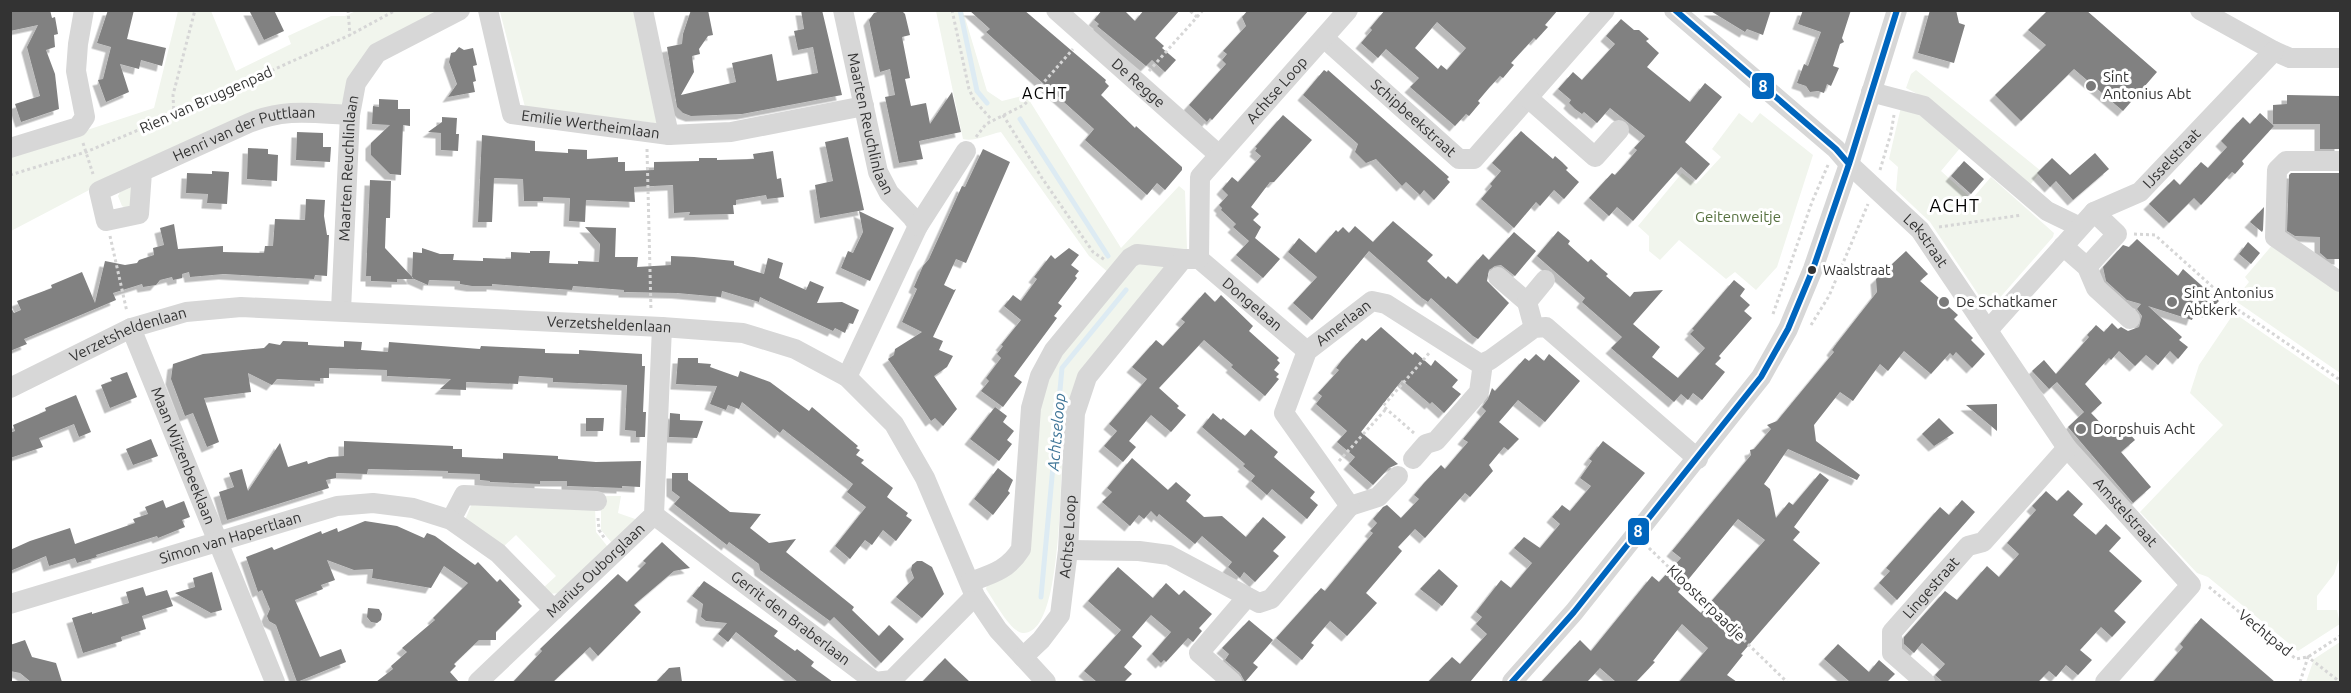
<svg xmlns="http://www.w3.org/2000/svg" width="2351" height="693" font-family="Ubuntu,sans-serif">
	<style>
		.green { fill: #f1f5ed }
		.lines { fill: none; stroke-linecap: round; stroke-linejoin: round }
		.stream { stroke: #ddebf3; stroke-width: 5 }
		.building { fill: #818181; fill-rule: evenodd; filter: url(#shadow) }
		.path { stroke: #d6d6d6; stroke-width: 3; stroke-dasharray: 3 3; stroke-linecap: butt }
		.minor { stroke: #d7d7d7; stroke-width: 20 }
		.bus-1-casing { stroke: #fff; stroke-width: 10 }
		.bus-1 { stroke: #0065bd; stroke-width: 6 }
		.poi-dot { fill: #7a7a7a; stroke: #fff; stroke-width: 2 }
		.bus-dot { fill: #333; stroke: #fff; stroke-width: 2 }
		.labels { text-anchor: middle; stroke-width: 6; stroke-linejoin: round; paint-order: stroke }
		.bus-label { font-size: 14px; fill: #333; stroke: #fff; text-anchor: start }
		.poi-label { font-size: 15px; fill: #333; stroke: #fff; text-anchor: start }
		.street-label { font-size: 15px; fill: #333; stroke: #fff }
		.park-label { font-size: 15px; fill: #56703f; stroke: #fff }
		.neighbourhood-label { font-size: 16px; letter-spacing: 1.5px; fill: #000; stroke: #fff }
		.water-label { font-size: 16px; font-style: italic; fill: #3f7597; stroke: #fff }
		.quarter-label { font-size: 18px; letter-spacing: 1.5px; fill: #000; stroke: #fff }
		.line-badge { stroke: #fff; stroke-width: 2 }
		.badge-label { font-size: 16px; text-anchor: middle; font-weight: bold; fill: #fff }
	</style>
	<defs>
		<filter id="shadow"><feDropShadow dx="-5.5" dy="5.5" stdDeviation="0" flood-color="#0004"/></filter>
	</defs>
	<rect width="100%" height="100%" fill="#fff"/>
	<path class="green" d="M504,10L634,11L662,124L525,107L500,12Z
		M178,11H211L236,71L291,44L288,36L331,16H345L356,11H446L349,79L341,106L280,105L93,188L11,231V155L154,108Z
		M936,11H963L987,91L1002,101L1026,95L1121,248L1179,186L1185,191L1187,249L1135,248L1109,273L1089,256L1001,132C989,134 975,142 963,139Z
		M1916,70L2041,171L2030,185L1923,97L1906,88L1911,74Z
		M1901,107L1919,111L1961,147L1941,171L1972,199L1991,177L2054,233L2053,237L1997,301L1988,304L1982,300L1930,222L1896,190L1898,167L1889,159Z
		M1739,113L1752,123L1760,113L1813,155L1777,267L1756,290L1735,272L1726,279L1679,240L1660,260L1649,251V236L1638,226L1682,173L1696,184L1721,157L1712,149Z
		M132,187L135,204L126,208L122,206L118,196L120,192Z
		M2274,243L2340,288V373L2237,302L2236,298L2249,282L2245,277Z
		M1134,261L1169,263C1144,300 1118,338 1092,376C1085,386 1071,403 1067,414C1057,444 1068,635 1023,633C1011,633 993,599 986,589L988,581L1016,567L1038,408L1059,352Z
		M2234,313L2340,386V556L2334,574L2317,596V610H2337L2340,624L2298,651L2208,577L2197,573L2140,512L2223,425L2190,393L2199,365Z
		M601,496H621L618,513L638,520L612,543L601,530Z
		M473,501L595,507L596,532L608,547L561,593L548,594L543,588L556,576L516,535L502,548L465,520Z
		M2340,642V682H2306L2314,659Z"/>
	<g class="lines">
		<path class="stream" d="M960,10L977,91L987,103
			M1020,119L1108,256
			M1041,597L1062,368L1126,290"/>
	</g>
	<path class="building" d="M10,10H50L52,18L55,17L58,34L54,35L55,47L46,50L55,74L59,109L21,122L15,104L40,96L27,47L38,25L10,31Z
		M108,10H134L127,39L166,48L162,66L141,60L139,69L120,64L129,92L106,102L98,80L103,79L111,47L97,43Z
		M249,10H274L284,31L264,40Z
		M691,10H708L713,35L708,36L699,49L700,54L692,56L694,72L681,95L736,82L732,63L772,54L777,81L818,73L813,47L798,50L794,31L804,29L801,10H822L842,95L742,114L691,116L683,113L677,107L667,47L682,44L683,34Z
		M884,10H901L905,14L910,35L902,37L910,78L905,79L911,106L926,103L930,124L952,92L961,132L919,141L923,159L899,163L885,97L895,95L890,69L880,72L869,20L874,13Z
		M969,10H1024L1106,80L1105,82L1109,86L1101,95L1135,128L1136,126L1182,167V170L1165,190L1157,183L1147,195L1085,140L1094,129L986,32L990,29Z
		M1102,10H1124L1135,21L1144,10H1180L1155,38L1164,46L1162,48L1176,60L1165,72L1152,60L1146,66L1097,26L1099,24L1094,20Z
		M1248,10H1309L1212,120L1210,118L1207,122L1189,105L1226,64L1222,60L1227,54L1223,51L1246,26L1242,17Z
		M1385,10H1558L1545,25L1548,27L1536,40L1534,38L1523,50L1511,63L1514,65L1503,78L1500,76L1489,88L1478,101L1480,103L1469,116L1466,114L1455,126L1410,87L1419,78L1386,49L1378,58L1361,43L1372,30L1370,28ZM1437,22L1466,48L1447,70L1441,65L1438,69L1415,48Z
		M1709,10H1771L1763,35L1747,29L1745,32Z
		M1803,10H1851L1842,38L1844,42L1840,44L1833,66L1839,68L1831,86L1827,84L1824,93L1818,91L1810,92L1806,86L1797,83L1804,64L1808,66L1821,32L1798,24Z
		M1930,10H1956L1959,23L1965,25L1954,63L1918,53Z
		M2048,10H2086L2157,72L2123,111L2074,69L2021,121L1995,95L2046,45L2028,30Z
		M1621,19L1634,30H1639L1649,39L1646,41L1659,53L1647,67L1690,102L1705,83L1722,97L1685,142L1710,164L1696,180L1681,167L1633,221L1617,207L1609,216L1589,198L1612,173L1615,175L1626,163L1637,150L1634,148L1645,136L1610,108L1597,123L1584,112L1582,114L1575,109L1569,103L1571,100L1558,89L1573,72L1582,80L1615,44L1606,36Z
		M459,47L464,50L473,48L477,65L473,66L476,81L473,82L475,92L448,97L457,84L449,62L451,53L455,52Z
		M1324,70L1327,72L1328,70L1449,177L1447,179L1450,182L1434,200L1424,190L1420,195L1406,182L1402,186L1376,159L1366,163L1355,152L1358,144L1303,95Z
		M2287,95L2340,96V149H2320V124H2273V105L2287,104Z
		M379,99L398,100V109H410V126L403,125L401,175L390,174L371,155V143L390,125L372,124L373,106L379,107Z
		M2260,113L2274,126L2242,161L2244,164L2235,174L2232,172L2201,205L2194,198L2169,223L2149,204L2174,179L2180,185L2201,162L2208,168L2227,147L2221,141L2231,130L2243,117L2250,124Z
		M1283,115L1312,140L1274,182H1270L1251,207L1259,214L1253,220L1261,227L1255,238L1280,259L1263,278L1236,255L1249,241L1233,227L1236,224L1221,210L1222,208L1219,205L1228,195L1222,189L1232,177L1238,182L1261,156L1255,151L1257,148L1255,147Z
		M442,117L457,118L456,134H459L458,151L441,150V133L428,132L442,122Z
		M1521,131L1553,159L1555,156L1562,162L1568,168L1566,170L1579,182L1564,199L1554,190L1540,206L1536,202L1514,228L1481,199L1492,186L1490,184L1501,171L1492,163Z
		M297,132L323,133V147H331L330,162L296,160Z
		M482,135L535,141V151L568,153V149L587,150V159L618,157V162H625V171L654,170V162L699,161V158H717V160L754,159L753,154L773,151L777,179L781,178L784,197L767,199L766,195L736,200V205H733L734,214L689,215L690,212L674,213L673,185L634,187L635,202L586,200L585,222L569,221L570,198L543,197V201H524L523,179L494,178L492,222H478Z
		M848,137L864,210L820,218L815,185L833,181L825,142Z
		M248,148L268,149V154L278,155L277,181L247,179Z
		M983,149L1010,162L966,263L956,259L944,285L954,290L956,289L933,337L943,341L939,350L953,356L947,367L934,376L957,409L943,426L935,418L931,421L888,359L894,355L895,349L922,332L902,322L917,289L914,287L923,266L929,259L962,186L965,187Z
		M2095,153L2109,169L2073,200L2056,181L2050,187L2037,173L2052,158L2070,175Z
		M1964,161L1984,179L1971,194L1951,176Z
		M212,171L229,172L227,204L207,203L208,194L186,193L187,173L212,174Z
		M2291,173H2340V259H2327L2320,253V237L2295,236L2287,231L2289,175Z
		M370,180L391,181L390,218H386L385,248L414,279H397V282L371,281V276H366Z
		M306,199L325,200L324,216L327,235H329L327,276L315,275L314,279L224,274L190,277L189,272L182,274V278L173,280L172,277L160,280L156,285L143,287L142,284L113,293L116,300L24,339L27,344L10,351V306L14,313L21,310L17,301L52,288L51,285L82,272L95,303L105,261L125,265L137,263L139,260L154,255L153,248L164,245L160,228L174,224L178,249L223,246V252L264,253L265,246H273L275,219L305,220Z
		M2264,207L2263,230L2262,232L2250,222Z
		M859,211L894,228L870,281L841,268L848,251L853,253L863,232Z
		M1393,221L1433,255L1427,261L1446,279L1448,276L1457,284L1483,254L1489,260L1514,232L1536,251L1515,276L1501,265L1495,266L1489,270L1487,281L1509,303L1478,339L1473,336L1431,298L1428,302L1422,298L1369,251L1312,320L1293,303L1317,277L1288,252L1299,238L1316,253L1336,230L1338,232L1343,227L1349,233L1355,226L1373,242Z
		M585,227L616,228L615,257H638L637,267L671,265V256L694,257L734,261V265L764,274L768,258L783,263L779,278L806,290L810,281L824,287L817,303L842,302L859,310L853,324L849,323L845,333L835,328L833,331L760,297L759,302L722,291L721,297L677,293L624,292V290L573,286L572,290L492,284V286H472L460,284V281L429,280L428,285L412,278L413,252L422,253V248L440,254H454L453,260L483,261V258L511,259V252L530,253V251H550L549,263L578,264V261L599,262L600,244Z
		M1558,231L1570,241L1568,244L1588,262L1591,259L1602,269L1608,274L1606,276L1630,297L1634,292L1663,290L1633,324L1660,347L1652,357L1678,378L1705,348L1690,334L1694,330L1692,329L1734,280L1745,289L1740,296L1750,305L1744,311L1752,318L1719,356L1721,358L1715,364L1725,372L1702,400L1693,393L1688,400L1681,394L1674,402L1611,348L1622,337L1583,303L1582,302L1585,298L1537,256Z
		M2137,239L2178,276L2183,269L2219,301L2208,312L2198,303L2192,320L2148,306L2182,337L2179,340L2188,347L2178,359L2170,351L2158,365L2146,355L2135,366L2119,351L2111,360L2109,358L2085,384L2102,403L2091,413L2112,435L2123,426L2135,440L2121,452L2151,487L2133,503L2068,427L2084,412L2057,382L2049,389L2032,371L2044,360L2056,374L2089,337L2087,335L2096,325L2104,332L2112,323L2118,329L2121,327L2128,331L2139,327L2142,316L2137,309L2141,304L2127,300L2106,281L2103,267L2123,245L2129,247Z
		M2248,242L2260,253L2251,264L2239,254Z
		M1069,248L1079,255L1071,265L1079,271L1075,276L1077,278L1058,303L1062,306L1054,316L1057,318L1014,376L1022,382L1003,407L981,391L989,381L986,378L1001,358L997,354L1003,346L1001,345L1021,320L1004,306L1013,295L1021,301L1037,279L1034,277L1051,255L1055,259Z
		M1906,251L1928,274L1920,281L1958,315L1954,319L1973,338L1971,340L1985,354L1972,368L1956,352L1953,356L1950,353L1931,374L1904,351L1888,371L1880,364L1853,401L1840,392L1814,425L1816,441L1860,475L1857,480L1788,449L1764,484L1770,489L1776,518L1789,502L1793,505L1820,473L1829,480L1794,527L1800,532L1793,540L1820,563L1741,654L1743,655L1727,675L1737,682H1679L1708,648L1682,624L1653,661L1655,662L1636,682H1616L1600,668L1587,682H1541L1580,640L1591,651L1652,576L1659,582L1681,558L1672,551L1751,455L1750,450L1754,449L1771,429L1767,425L1777,421L1834,352L1832,350L1837,343L1877,292L1876,279ZM1738,519L1765,540L1701,613L1678,592Z
		M1205,292L1215,302L1221,295L1253,326L1249,331L1279,358L1277,360L1280,363L1274,370L1279,374L1276,377L1279,379L1265,396L1231,367L1233,365L1204,340L1159,388L1179,406L1177,408L1186,415L1171,432L1151,415L1129,441L1136,447L1123,462L1104,446L1117,431L1109,424L1147,379L1132,367L1156,340L1163,346L1185,322L1181,319Z
		M1381,327L1413,355L1415,352L1431,366L1435,360L1458,380L1452,387L1461,394L1444,413L1432,402L1430,404L1402,380L1361,432L1398,464L1389,468L1373,485L1349,464L1355,457L1337,442L1347,431L1316,404L1322,396L1318,393L1339,370L1336,368L1342,360L1362,338L1366,341Z
		M283,341L308,342V345L344,347V341L362,342L361,350L388,352L389,342L480,349L481,346L545,349V353L579,354V350L642,354V366H645L643,412H646L645,437H636V431L625,430L627,385L553,382V378L519,376L518,384L466,382V390L440,389L451,379L387,376V370L329,368V378H320V381L277,379L272,385L248,373L251,392L204,398L219,442L207,447L193,413L185,416L171,379L173,364L203,354L264,348L269,343L280,345Z
		M1536,354L1544,361L1549,354L1580,381L1545,422L1518,400L1499,422L1519,439L1508,450L1504,447L1489,465L1493,471L1470,497L1465,493L1425,538L1415,529L1398,547L1402,551L1366,593L1377,603L1347,636L1330,621L1311,643L1314,645L1302,660L1276,638L1321,588L1325,591L1373,533L1370,531L1377,523L1373,519L1383,507L1387,505L1401,518L1419,499L1414,495L1424,483L1441,465L1445,469L1468,442L1463,439L1486,411L1482,407L1488,399L1492,388L1495,391L1525,358L1529,361Z
		M678,358H698V363L711,364L710,367L738,377L740,371L770,382L809,411L812,407L858,446L856,448L860,450L856,455L864,460L861,463L893,488L887,497L908,513L906,516L912,520L896,541L883,530L872,545L865,540L850,559L835,546L866,507L847,492L853,484L783,429L780,433L742,402L739,409L728,405L726,410L710,404L717,386L676,384Z
		M127,372L137,397L110,408L101,385L112,381L110,378Z
		M76,395L91,432L79,437L74,424L39,438L43,447L10,458V433L15,431L13,425L46,411L45,408Z
		M1997,404V431L1966,405Z
		M995,407L1007,416L1003,422L1014,431L1007,440L1012,444L999,461L970,439Z
		M670,413L680,414V420L703,421L697,438L669,437Z
		M1213,413L1221,420L1223,418L1245,436L1251,429L1278,452L1274,457L1315,492L1310,498L1318,505L1307,519L1272,489L1267,495L1251,481L1255,476L1243,466L1245,464L1202,427Z
		M586,418H604L603,431H586Z
		M1939,418L1954,433L1934,446L1922,434Z
		M151,439L158,456L133,465L126,449Z
		M344,441L453,446V449H462V457L503,459V453L558,456V459L596,462L641,461L640,487L622,486V488L567,486V481H540V484L490,482V481L480,480V474L448,473V471L368,469L367,474L336,473V478L326,480L329,488L227,520L219,492L234,487L229,473L242,469L248,491L280,443L288,467L307,461L308,464L329,457L344,456Z
		M1603,441L1645,473L1470,682H1428L1452,657L1460,664L1487,634L1476,624L1482,617L1476,612L1501,580L1511,588L1532,563L1514,548L1524,537L1540,548L1560,524L1552,517L1562,505L1570,511L1591,486L1580,478L1592,461L1589,459Z
		M1132,458L1168,490L1176,482L1191,495L1186,501L1204,517L1222,516L1246,537L1263,517L1286,537L1273,551L1279,556L1255,582L1244,572L1240,578L1228,567L1232,562L1202,536L1195,544L1159,514L1157,517L1151,511L1144,519L1139,515L1130,526L1102,502L1112,492L1107,488Z
		M998,468L1013,480L1008,491L1010,493L993,515L974,499Z
		M672,473H688V480L730,512L761,514L750,528L769,543L796,539L786,552L854,607L852,610L879,636L889,625L904,639L881,663L834,617L830,621L760,570L759,564L729,542L727,545L674,504L680,497L672,491Z
		M2068,490L2083,504L2073,515L2096,535L2106,524L2121,538L2109,551L2142,581L2114,611L2126,622L2112,637L2101,627L2091,638L2080,650L2092,660L2078,675L2066,665L2056,677L2049,671L2038,682H1943L1935,675L1945,664L1922,643L1914,653L1904,644V637L1945,591L1957,600L1987,566L1999,577L2019,554L2007,543L2036,510L2032,506L2046,491L2057,501Z
		M163,500L166,508L184,501L190,517L182,520L185,527L158,538L157,536L96,555L97,557L77,563L75,558L49,566L46,556L10,571V550L30,541L70,528L75,544L135,523L133,519L148,514L145,507Z
		M1962,500L1975,512L1897,600L1879,583L1890,571L1886,568L1940,507L1949,515Z
		M365,521L397,526L424,538L427,533L435,536L475,565L478,562L497,582L500,579L520,600L518,602L522,606L496,632V640H479L454,664L456,666L450,672L459,682H376L393,669L391,666L407,652L402,648L435,620L433,618L468,583L444,566L431,588L372,578L373,569L354,570L327,560L335,580L321,585L323,589L295,600L320,657L341,649L346,662L297,682L276,625L269,621L267,616L270,609L262,590L258,592L246,557L272,547L274,550L321,531L322,534L337,528L338,532Z
		M662,542L690,568L674,571L634,605L641,612L598,656L590,647L553,682H513L542,651L540,649L618,574L627,582L646,563L643,561Z
		M917,561H922L932,567L944,594L922,618L896,597L914,578L911,570L912,565Z
		M1118,567L1153,598L1166,583L1179,595L1184,590L1212,614L1199,628L1202,631L1193,642L1188,638L1166,662L1164,660L1161,663L1152,654L1171,632L1151,615L1132,637L1142,646L1124,667L1132,674L1124,682H1097L1084,671L1121,630L1088,601Z
		M1439,569L1458,586L1442,606L1420,589Z
		M212,572L222,610L211,613L175,593L195,587L193,578Z
		M704,581L778,631L774,636L795,651L797,649L814,662L811,666L833,682H798L736,632L728,642L718,634L727,623L706,621L701,617L703,604L692,596Z
		M143,587L146,596L167,590L173,606L142,616L146,629L121,637L122,641L83,653L72,618L92,612V614L129,603L126,592Z
		M368,608L379,609L382,614L381,620L377,623L371,622L367,617Z
		M2201,618L2275,682H2153L2183,647L2180,644Z
		M1249,620L1273,640L1253,663L1258,667L1245,682L1240,673L1225,660L1229,654L1222,648Z
		M25,640L32,657L56,663L62,682H31L20,673L10,671V645Z
		M1838,644L1869,672L1879,660L1895,674L1887,682H1850L1824,659Z
		M945,658L954,667L970,682H922Z
		M680,667L682,682H656L669,668Z"/>
	<g class="lines">
		<path class="path" d="M348,10L350,35
			M952,10L969,89L974,100L992,120
			M1197,17L1203,10
			M1149,71L1197,17L1189,10
			M174,115L173,95L195,10
			M1003,115L1042,178L1093,252L1105,260
			M976,137L986,124L1024,105L1073,49
			M83,143L93,174
			M647,149L651,311
			M1880,170L1891,133L1894,115
			M10,175L86,152L174,115L350,35L396,10
			M1939,227L2022,215
			M2134,234L2155,235L2237,309L2340,380
			M110,236L127,312
			M1773,314L1812,202L1828,165
			M1811,325L1829,296L1868,204
			M1414,433L1383,406L1431,351
			M1339,461L1386,409
			M598,518L599,530L605,539
			M1649,548L1787,682
			M2209,587L2296,659L2308,657L2340,636
			M2300,682L2308,657L2340,682"/>
		<g class="minor">
			<path id="s1" d="M488,10L512,114L669,135L731,132L864,106"/>
			<path d="M643,10L669,135"/>
			<path id="s2" d="M843,10L878,172L889,193L912,217L918,226L847,377"/>
			<path id="s3" d="M1056,10L1218,154"/>
			<path id="s4" d="M1674,10L1836,149L1849,164L1920,230L2067,448L2191,585L2105,682"/>
			<path d="M2200,10L2274,51L2290,58H2340"/>
			<path id="s5" d="M1324,38L1459,159H1474L1605,10"/>
			<path d="M1871,92L1924,106L2047,211L2080,227"/>
			<path d="M1528,98L1595,157L1619,130"/>
			<path d="M10,148L78,127L85,117L76,71L78,44L84,10"/>
			<path d="M2340,161H2286L2277,170L2275,237L2340,282"/>
			<path id="s6" d="M142,172L139,214L106,221L99,191L249,123C284,108 312,113 350,115"/>
			<path d="M918,226L966,151"/>
			<path d="M2063,246L2087,267L2096,288L2130,319"/>
			<path id="s7" d="M1199,259L1307,351"/>
			<path d="M2087,267L2117,234L2094,212"/>
			<path d="M1498,277L1527,302"/>
			<path id="s8" d="M341,310L350,115L356,83L377,53L460,10"/>
			<path id="s9" d="M131,328L275,682"/>
			<path d="M1534,328L1527,302L1545,280"/>
			<path id="s10" d="M1988,330L2094,212L2140,192L2274,51"/>
			<path id="s11" d="M10,388L131,328L186,312L241,307L662,327L743,333L795,349L847,377L894,424L925,478L975,596L998,630L1046,682"/>
			<path d="M1413,459L1426,444L1436,441L1479,392L1483,363"/>
			<path d="M1350,506L1378,497L1398,476"/>
			<path id="s12" d="M654,515L875,682L892,680L975,596"/>
			<path d="M451,520L464,495L597,501"/>
			<path id="s13" d="M1068,550L1139,551L1169,555L1259,603L1271,599L1350,506L1284,413L1307,351L1372,301L1386,304L1477,362L1483,363L1490,360L1534,328L1546,327L1698,459"/>
			<path d="M970,582C992,574 1008,570 1021,549L1031,408L1040,376L1054,350L1130,258L1137,254L1183,259"/>
			<path id="s14" d="M10,604L337,506L373,503L413,508L451,520L498,553L554,610"/>
			<path id="s15" d="M1023,657L1041,640L1060,615L1068,550L1075,413L1087,377L1183,259H1199L1200,177L1348,10"/>
			<path id="s16" d="M478,682L654,515L662,327"/>
			<path d="M1232,682L1199,653L1247,597"/>
			<path d="M1512,682L1574,612L1761,377L1788,329L1813,269L1849,164L1897,10"/>
			<path id="s17" d="M1925,682L1892,653V632L1968,546L1983,542L2067,448"/>
		</g>
		<g class="bus-1-casing">
			<path id="bus-1" d="M1675,10L1836,149L1849,164
				M1512,682L1574,612L1761,377L1788,329L1813,269L1849,164L1897,10"/>
		</g>
		<use href="#bus-1" class="bus-1"/>
	</g>
	<g class="poi-dot">
		<circle cx="2091" cy="86" r="6"/>
		<circle cx="1944" cy="302" r="6"/>
		<circle cx="2172" cy="302" r="6"/>
		<circle cx="2081" cy="429" r="6"/>
	</g>
	<circle class="bus-dot" cx="1812" cy="270" r="5"/>
	<g class="labels">
		<g class="bus-label">
			<text x="1823" y="275">Waalstraat</text>
		</g>
		<g class="poi-label">
			<text x="2103" y="82">Sint<tspan x="2103" dy="17">Antonius Abt</tspan></text>
			<text x="2184" y="298">Sint Antonius<tspan x="2184" dy="17">Abtkerk</tspan></text>
			<text x="1956" y="307">De Schatkamer</text>
			<text x="2093" y="434">Dorpshuis Acht</text>
		</g>
		<g class="street-label">
			<text dy="5" stroke="none"><textPath href="#s3" startOffset="110">De Regge</textPath></text>
			<text dy="5" stroke="none"><textPath href="#s15" startOffset="663">Achtse Loop</textPath></text>
			<text transform="translate(206 100) rotate(-24)" y="5">Rien van Bruggenpad</text>
			<text dy="5" stroke="none"><textPath href="#s5" startOffset="120">Schipbeekstraat</textPath></text>
			<text dy="5" stroke="none"><textPath href="#s2" startOffset="117">Maarten Reuchlinlaan</textPath></text>
			<text dy="5" stroke="none"><textPath href="#s1" startOffset="186">Emilie Wertheimlaan</textPath></text>
			<text dy="5" stroke="none"><textPath href="#s6" startOffset="264">Henri van der Puttlaan</textPath></text>
			<text dy="5" stroke="none"><textPath href="#s10" startOffset="255">IJsselstraat</textPath></text>
			<text dy="5" stroke="none"><textPath href="#s8" startOffset="142">Maarten Reuchlinlaan</textPath></text>
			<text dy="5" stroke="none"><textPath href="#s4" startOffset="342">Lekstraat</textPath></text>
			<text dy="5" stroke="none"><textPath href="#s7" startOffset="70">Dongelaan</textPath></text>
			<text dy="5" stroke="none"><textPath href="#s11" startOffset="616">Verzetsheldenlaan</textPath></text>
			<text dy="5" stroke="none"><textPath href="#s13" startOffset="564">Amerlaan</textPath></text>
			<text dy="5" stroke="none"><textPath href="#s11" startOffset="130">Verzetsheldenlaan</textPath></text>
			<text dy="5" stroke="none"><textPath href="#s9" startOffset="138">Maan Wijzenbeeklaan</textPath></text>
			<text dy="5" stroke="none"><textPath href="#s4" startOffset="680">Amstelstraat</textPath></text>
			<text dy="5" stroke="none"><textPath href="#s15" startOffset="135">Achtse Loop</textPath></text>
			<text dy="5" stroke="none"><textPath href="#s14" startOffset="230">Simon van Hapertlaan</textPath></text>
			<text dy="5" stroke="none"><textPath href="#s16" startOffset="162">Marius Ouborglaan</textPath></text>
			<text dy="5" stroke="none"><textPath href="#s17" startOffset="124">Lingestraat</textPath></text>
			<text transform="translate(1706 603) rotate(44)" y="5">Kloosterpaadje</text>
			<text dy="5" stroke="none"><textPath href="#s12" startOffset="171">Gerrit den Braberlaan</textPath></text>
			<text transform="translate(2265 633) rotate(39)" y="5">Vechtpad</text>
		</g>
		<g class="park-label">
			<text x="1738" y="222">Geitenweitje</text>
		</g>
		<g class="neighbourhood-label">
			<text x="1045" y="99">ACHT</text>
		</g>
		<g class="water-label">
			<text transform="translate(1056 432) rotate(-85)" y="6">Achtseloop</text>
		</g>
		<g class="quarter-label">
			<text x="1955" y="212">ACHT</text>
		</g>
	</g>
	<g class="line-badge">
		<rect x="1751" y="72" width="24" height="28" rx="6" fill="#0065bd"/>
		<rect x="1627" y="517" width="23" height="29" rx="6" fill="#0065bd"/>
	</g>
	<g class="badge-label">
		<text x="1763" y="92">8</text>
		<text x="1638" y="537">8</text>
	</g>
	<rect width="2351" height="693" fill="none" stroke="#333333" stroke-width="24"/>
</svg>
